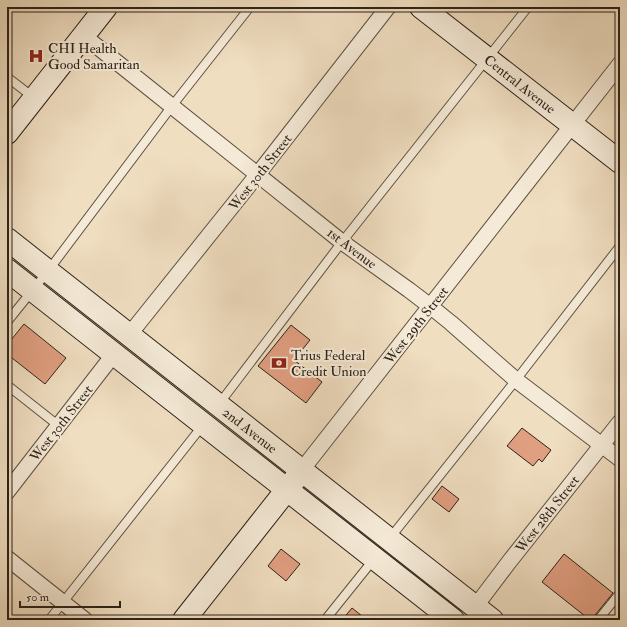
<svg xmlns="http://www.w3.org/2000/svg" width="627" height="627" font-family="'IM FELL Double Pica',serif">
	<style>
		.building { fill: #e19f81; stroke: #2c2219 }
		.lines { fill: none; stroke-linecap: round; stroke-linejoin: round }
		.lane-casing { stroke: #5d5143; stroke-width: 10 }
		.street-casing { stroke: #5d5143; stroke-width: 17 }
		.secondary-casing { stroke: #2c2219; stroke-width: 24 }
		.lane { stroke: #f5ead7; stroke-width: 8 }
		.street { stroke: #f5ead7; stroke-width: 15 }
		.secondary { stroke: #f5ead7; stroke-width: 22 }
		.labels { text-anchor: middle; stroke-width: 4; stroke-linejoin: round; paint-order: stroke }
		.poi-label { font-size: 14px; fill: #2c2219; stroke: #f5ead7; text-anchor: start }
		.street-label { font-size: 14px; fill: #2c2219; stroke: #f5ead7 }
	</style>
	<rect width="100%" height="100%" fill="#f0dec1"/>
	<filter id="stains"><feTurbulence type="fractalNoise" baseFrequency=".005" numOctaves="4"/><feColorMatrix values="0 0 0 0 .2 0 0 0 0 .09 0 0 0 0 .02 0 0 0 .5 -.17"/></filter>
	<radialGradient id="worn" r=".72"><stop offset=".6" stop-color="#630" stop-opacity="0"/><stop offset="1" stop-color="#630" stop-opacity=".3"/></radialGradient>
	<path class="building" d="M24,324L66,358L45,384L7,354V345Z
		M291,325L310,340L294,360L322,382L306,403L258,366Z
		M522,428L551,450L542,462L539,459L533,466L507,446Z
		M442,486L459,499L449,512L432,499Z
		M281,549L300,564L286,581L268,566Z
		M564,554L613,593L591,620H590L542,582Z
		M352,608L367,620H342Z"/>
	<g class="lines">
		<g class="lane-casing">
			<path id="lane" d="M7,77L33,97
				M7,322L48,271L172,106L250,7
				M7,385L59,426
				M219,404L342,242L528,7
				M390,538L516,380L620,246
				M49,620L203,425
				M325,620L374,559
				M598,620L620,593"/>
		</g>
		<g class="street-casing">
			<path id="street" d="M84,36L342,242L409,290L430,306L451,323L516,380L620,459
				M129,335L258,174L388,7
				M301,471L620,64
				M7,492L114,354
				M7,558L85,620
				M475,607L509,562L620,422"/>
		</g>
		<g class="secondary-casing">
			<path id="secondary" d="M421,7L620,162
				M7,133L106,7
				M7,239L492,620
				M7,270L453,620
				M184,620L296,478"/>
		</g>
		<use href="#lane" class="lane"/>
		<use href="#street" class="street"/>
		<use href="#secondary" class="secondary"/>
	</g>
	<defs>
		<g id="hospital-bare" transform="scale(1.2)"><path d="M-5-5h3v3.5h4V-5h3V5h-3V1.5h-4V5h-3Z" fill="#8f2418" stroke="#f5ead7" stroke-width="2.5" paint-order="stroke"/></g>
		<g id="bank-bare" transform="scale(1.2)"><path d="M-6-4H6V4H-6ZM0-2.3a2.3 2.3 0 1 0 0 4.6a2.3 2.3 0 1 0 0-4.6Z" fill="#8f2418" stroke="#f5ead7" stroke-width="2.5" paint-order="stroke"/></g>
	</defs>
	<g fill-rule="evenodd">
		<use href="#hospital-bare" x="36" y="56"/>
		<use href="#bank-bare" x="279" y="363"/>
	</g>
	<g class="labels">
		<g class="poi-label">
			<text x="48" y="53">CHI Health<tspan x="48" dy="16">Good Samaritan</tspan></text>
			<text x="291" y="360">Trius Federal<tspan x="291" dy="16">Credit Union</tspan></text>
		</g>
		<g class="street-label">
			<text transform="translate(520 84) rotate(38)" y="5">Central Avenue</text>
			<text transform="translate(260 172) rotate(-52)" y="5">West 30th Street</text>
			<text transform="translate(352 248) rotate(37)" y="5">1st Avenue</text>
			<text transform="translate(416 325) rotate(-52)" y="5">West 29th Street</text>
			<text transform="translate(61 423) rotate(-52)" y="5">West 30th Street</text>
			<text transform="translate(250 430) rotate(38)" y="5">2nd Avenue</text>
			<text transform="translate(547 514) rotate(-52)" y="5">West 28th Street</text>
		</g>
	</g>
	<rect width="627" height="627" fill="none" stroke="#f0dec1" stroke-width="24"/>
	<rect x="8" y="8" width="611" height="611" fill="none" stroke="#2c2219" stroke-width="2"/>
	<rect x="12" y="12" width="603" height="603" fill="none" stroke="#2c2219"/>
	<path d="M20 601v6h100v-6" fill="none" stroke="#2c2219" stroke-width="2"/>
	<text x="26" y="601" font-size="12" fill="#2c2219" stroke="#f5ead7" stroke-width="3" paint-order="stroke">50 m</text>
	<rect width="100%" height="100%" filter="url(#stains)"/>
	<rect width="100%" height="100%" fill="url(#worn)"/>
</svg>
